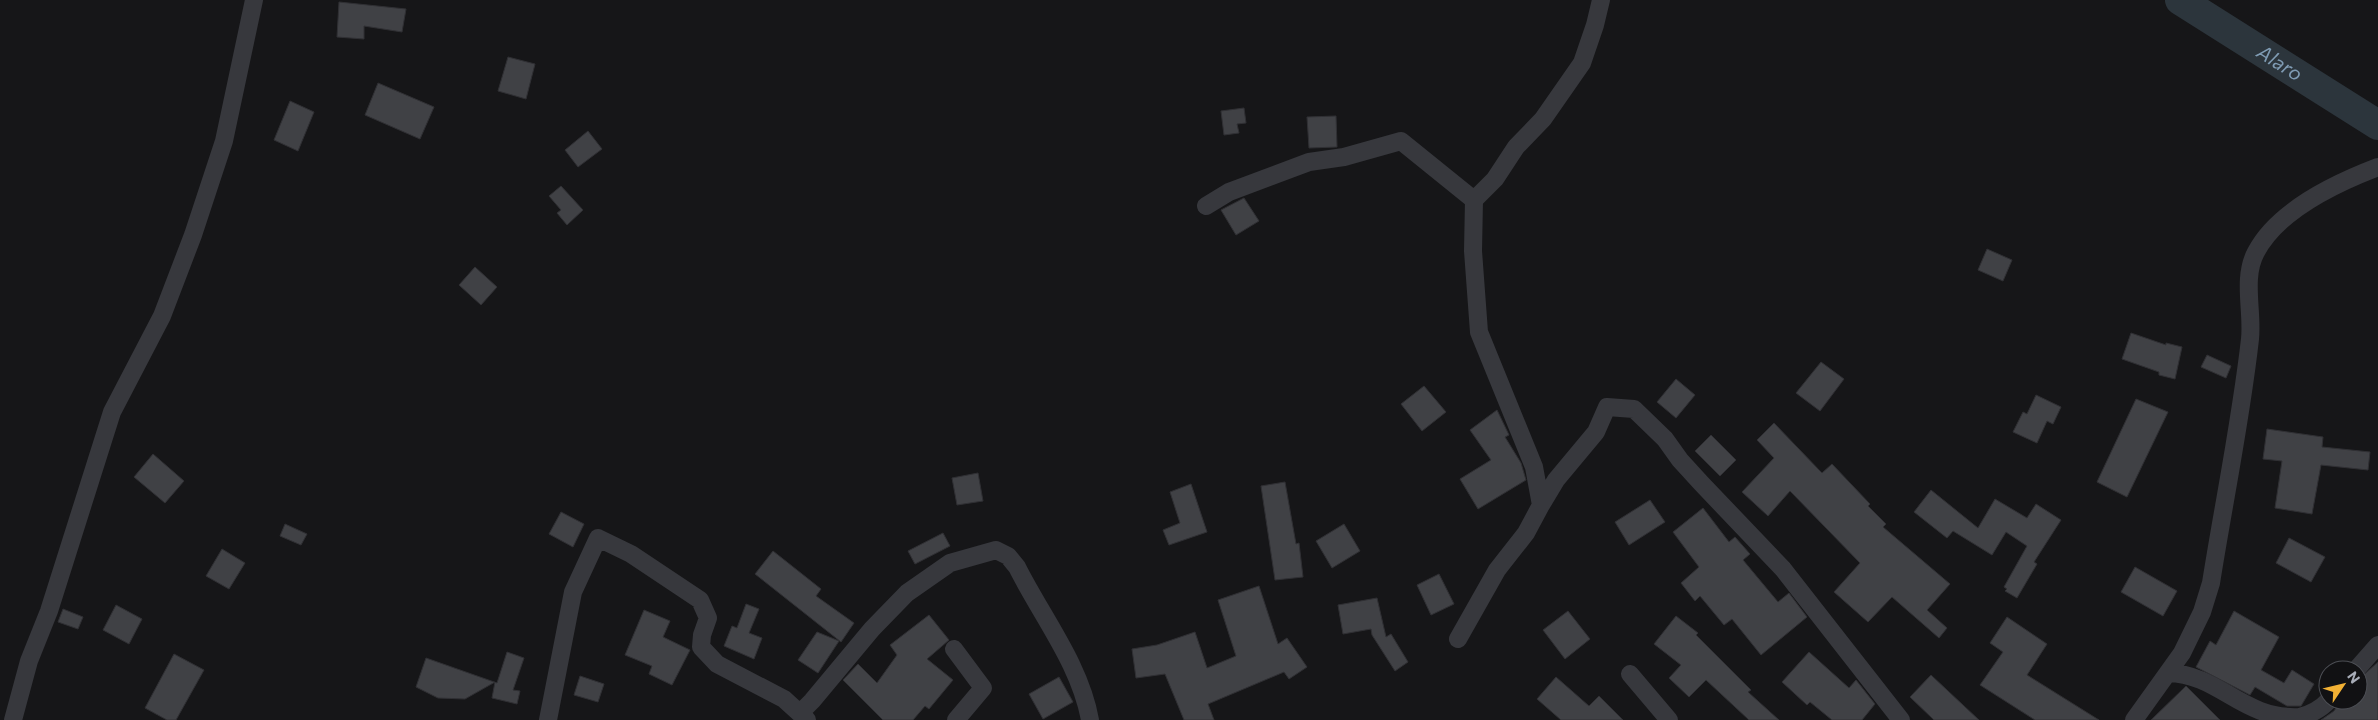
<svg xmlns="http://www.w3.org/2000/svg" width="2378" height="720" font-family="Commissioner,sans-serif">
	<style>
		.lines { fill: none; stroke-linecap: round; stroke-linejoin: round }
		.river { stroke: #2c353c; stroke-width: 30 }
		.building { fill: #404145; stroke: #303034 }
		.street { stroke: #37383d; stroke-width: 18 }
		.labels { text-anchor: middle; stroke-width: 5; stroke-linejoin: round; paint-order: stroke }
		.water-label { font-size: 20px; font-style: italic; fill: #7f9bb3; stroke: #111113 }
	</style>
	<rect width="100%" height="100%" fill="#161618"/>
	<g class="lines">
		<path class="river" id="s1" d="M2180,0L2378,125"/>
	</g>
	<path class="building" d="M339,2L406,9L402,32L364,26V39L337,37Z
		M508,57L535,64L526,99L498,91Z
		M378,83L434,107L420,139L365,115Z
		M290,101L314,112L298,151L274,140Z
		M1244,108L1246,123L1237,124L1239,133L1224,135L1221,111Z
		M1336,116L1337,147L1309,148L1307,117Z
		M588,131L602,149L578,167L565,150Z
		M561,186L583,210L567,225L557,213L561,210L549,196Z
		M1244,198L1259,221L1236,235L1221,210Z
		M1987,249L2012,260L2003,281L1978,270Z
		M475,267L497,287L481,305L459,285Z
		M2131,333L2166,345V343L2182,347L2175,379L2159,375V372L2122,359Z
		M2207,355L2231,366L2226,378L2201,367Z
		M1821,362L1844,379L1820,411L1796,393Z
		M1676,379L1695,395L1676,418L1657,402Z
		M1424,386L1446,412L1422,431L1401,404Z
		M2036,395L2061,407L2053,424L2047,421L2037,443L2013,432L2023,412L2027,414Z
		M2136,399L2168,412L2127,497L2097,482Z
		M1497,410L1509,435L1505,437L1521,463L1526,480L1478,509L1460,479L1491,460L1470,430Z
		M1774,423L1822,473L1832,464L1870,504L1868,506L1886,524L1883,527L1950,584L1927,610L1947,628L1939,638L1892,597L1868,622L1834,592L1860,563L1790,491L1768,516L1742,492L1774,458L1757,440Z
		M2267,429L2323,437L2322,447L2370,452L2368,470L2321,465L2312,514L2275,508L2282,461L2263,459Z
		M1711,435L1736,460L1720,476L1695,451Z
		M153,454L184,481L165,503L134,477Z
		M978,473L983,501L957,505L952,478Z
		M1285,482L1296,544L1299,543L1303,577L1275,580L1261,486Z
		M1191,484L1207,532L1169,545L1163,530L1180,523L1170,492Z
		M1931,490L1978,528L1995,499L2027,518L2036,504L2061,520L2034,562L2037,564L2017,598L2005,591L2007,589L2004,587L2027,546L2006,532L1992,555L1953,531L1947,538L1914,512Z
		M1650,500L1665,522L1629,545L1615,522Z
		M1703,508L1729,542L1735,537L1750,554L1743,560L1778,602L1789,593L1807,617L1761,655L1732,619L1724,625L1700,596L1695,601L1681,583L1699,567L1673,532Z
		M561,512L584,524L573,547L549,534Z
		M285,524L307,534L301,545L280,536Z
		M1344,524L1360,551L1332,568L1316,541Z
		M943,533L950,546L915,564L908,551Z
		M2289,538L2325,557L2311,582L2276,563Z
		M222,549L245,563L229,589L206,576Z
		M773,551L821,589L816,596L854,623L841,642L755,574Z
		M2135,567L2177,591L2163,616L2121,592Z
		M1439,574L1454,604L1431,615L1417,585Z
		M1259,586L1278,644L1287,638L1307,667L1289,679L1284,672L1208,704L1214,720H1184L1165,674L1136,678L1132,649L1157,645L1195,632L1207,668L1236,656L1218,600Z
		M1377,598L1386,637L1391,634L1408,662L1395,671L1372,635L1371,629L1343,634L1338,605Z
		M746,604L759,609L749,633L762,638L754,659L724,646L732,626L737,628Z
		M116,605L142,619L129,644L103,630Z
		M63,609L83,617L78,629L58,622Z
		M644,610L670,621L663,637L690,650L672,685L649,674L652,666L625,655Z
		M1568,611L1590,639L1565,659L1543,630Z
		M2234,611L2279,637L2261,670L2284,683L2292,670L2314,684L2301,706H2287L2255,687L2250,695L2196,667L2210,641L2216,645Z
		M929,615L949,640L927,659L953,680L929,709L925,706L913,720H883L843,680L858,664L877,683L897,655L890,645Z
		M1676,616L1698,633L1696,635L1751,690L1748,692L1779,720H1749L1706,680L1689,697L1669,678L1681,665L1654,644Z
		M2007,617L2047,644L2027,675L2099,720H2035L1980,685L2003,652L1990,643Z
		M817,632L839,641L818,673L798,660Z
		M507,652L524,658L513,690L520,691L517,704L492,698L495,682L465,699L438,698L416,687L426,658L497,683Z
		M1809,652L1849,688L1856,680L1875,704L1862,720H1832L1810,702L1807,705L1782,682Z
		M174,654L204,670L176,720H167L145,708Z
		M2378,662V720H2321L2334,711L2341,700H2358V680Z
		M1931,675L1979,720H1934L1910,697Z
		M580,676L604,684L598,702L574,695Z
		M1059,677L1073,702L1043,719L1029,694Z
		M1556,677L1589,706L1599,696L1623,720H1561L1537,699Z
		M2186,686L2220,720H2151Z"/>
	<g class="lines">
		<path class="street" d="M1474,200L1495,179L1516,147L1543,119L1582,63L1595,25L1601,0
			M1206,206L1229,192L1309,162L1344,157L1401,141L1474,200L1473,251L1479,332L1534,467L1541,505L1526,533L1497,570L1458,639
			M1541,505L1556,480L1596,432L1607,407L1634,409L1665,439L1680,460L1701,483L1783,569L1901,720
			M954,649L983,688L956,720
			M2356,670L2378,645
			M2168,673C2220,674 2242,720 2300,717C2311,714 2321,709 2329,700
			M1630,674L1669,720
			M801,712L812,701L872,629L907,593L950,563L996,550L1008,556L1017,567C1042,617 1080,664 1090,720
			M13,720L29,661L49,611L112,412L162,316L193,235L224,141L254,0
			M548,720L573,592L598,538L631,554L700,600L708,618L702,635L701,647L717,664L784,699L807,720
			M2134,720L2182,653L2202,612L2211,583C2224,501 2241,420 2250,339C2253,311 2242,278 2256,252C2278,210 2336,183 2378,167"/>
	</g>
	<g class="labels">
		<g class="water-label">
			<text dy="7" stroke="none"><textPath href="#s1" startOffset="118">Alaro</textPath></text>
		</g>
	</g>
	<g transform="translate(2343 685) rotate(55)"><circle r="24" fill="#111113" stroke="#4d4f55"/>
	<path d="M0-4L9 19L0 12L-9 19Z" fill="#f2b134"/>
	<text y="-8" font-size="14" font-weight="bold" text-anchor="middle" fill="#a8adb8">N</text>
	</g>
</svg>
